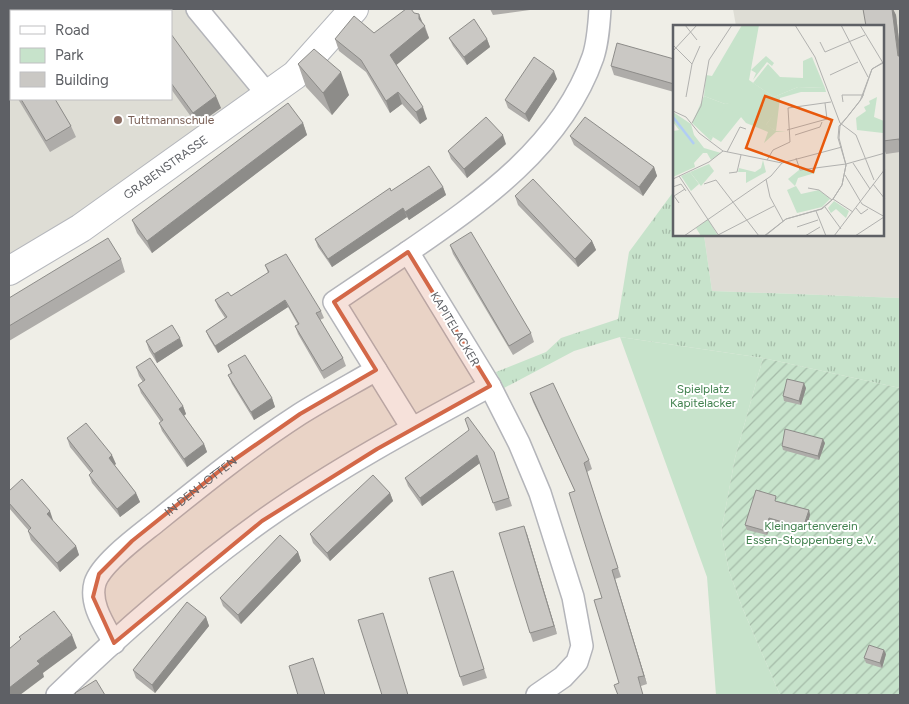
<svg xmlns="http://www.w3.org/2000/svg" width="909" height="704" font-family="Figtree,sans-serif">
	<style>
		.education { fill: #deddd5 }
		.grass { fill: url(#grass-tufts) }
		.park { fill: #c7e3cb }
		.garden { fill: url(#garden-furrows) }
		.lines { fill: none; stroke-linecap: round; stroke-linejoin: round }
		.street-casing { stroke: #b4b5ba; stroke-width: 24 }
		.secondary-casing { stroke: #b5b7bc; stroke-width: 30 }
		.street { stroke: #fff; stroke-width: 21 }
		.secondary { stroke: #fff; stroke-width: 28 }
		.wall { fill: #aeaca9 }
		.shaded-wall { fill: #8d8c89 }
		.building { fill: #cac8c4; stroke: #8d8c89 }
		.marked { fill: #d36848; fill-opacity: 0.2; stroke: #d36848; stroke-width: 4; stroke-linejoin: round }
		.education-dot { fill: #8d6e63; stroke: #fff; stroke-width: 2 }
		.labels { text-anchor: middle; stroke-width: 4; stroke-linejoin: round; paint-order: stroke }
		.education-label { font-size: 12px; fill: #785e54; stroke: #fff; text-anchor: start }
		.street-label { font-size: 12px; fill: #5e6065; stroke: #fff }
		.park-label { font-size: 12px; fill: #41814e; stroke: #fff }
		.inset-river { fill: none; stroke: #b1cdf4; stroke-width: 2.5 }
		.inset-road { fill: none; stroke: #b1b1af; stroke-width: 1 }
		.view { fill: #e8590c; fill-opacity: 0.15; stroke: #e8590c; stroke-width: 2.5 }
		.inset-edge { fill: none; stroke: #5e6065; stroke-width: 2.5 }
	</style>
	<defs>
		<pattern id="grass-tufts" width="24" height="20" patternUnits="userSpaceOnUse" patternTransform="scale(1.25)"><rect width="24" height="20" fill="#c7e3cb"/><path d="M3 7l-1-3M5 7V3M7 7l1-3M15 17l-1-3M17 17v-4M19 17l1-3" fill="none" stroke="#a5bba8"/></pattern>
		<pattern id="garden-furrows" width="10" height="10" patternUnits="userSpaceOnUse" patternTransform="scale(1.25)"><rect width="10" height="10" fill="#c7e3cb"/><path d="M-1 1l2-2M0 10L10 0M9 11l2-2" fill="none" stroke="#a5bba8"/></pattern>
	</defs>
	<rect width="100%" height="100%" fill="#efeee7"/>
	<path class="education" d="M83,9H193L263,94L9,263V45L11,44V99H171V11H78Z
		M733,9H900V298L712,291L704,235H883V26H736Z"/>
	<path class="grass" d="M674,191V235H704L712,291L900,298V388L763,358L620,337L574,351L504,388L496,372L546,352L561,338L618,319L629,252Z"/>
	<path class="park" d="M620,337L763,358L735,458L721,533L729,571L742,607L780,695H716L707,577Z"/>
	<path class="garden" d="M763,358L900,388V695H780L742,607L729,571L721,533L735,458Z"/>
	<g class="lines">
		<g class="street-casing">
			<g id="street">
				<path d="M197,9L268,95"/>
				<path d="M68,11L75,9"/>
				<path d="M9,34L11,33"/>
				<path d="M408,252L334,302L412,428"/>
				<path id="s1" d="M114,643C105,626 89,604 95,583C101,563 140,535 156,522C203,484 249,447 300,414C324,399 350,385 376,370"/>
				<path d="M57,695C121,633 190,573 262,521C334,470 412,428 490,386"/>
				<path d="M537,695L563,677L577,662L582,646L573,597L540,493L519,443L490,386L408,252C482,201 562,146 593,57C598,42 599,25 600,9"/>
			</g>
		</g>
		<g class="secondary-casing">
			<g id="secondary">
				<path id="s2" d="M9,271L81,228L295,75L354,9"/>
			</g>
		</g>
		<use href="#street" class="street"/>
		<use href="#secondary" class="secondary"/>
	</g>
	<path class="wall" d="M490,9H537L493,15Z
		M863,9H893L896,15L900,49V152L886,154L883,145V26Z
		M423,23L425,26L429,38L396,65L427,119L420,124L402,104L390,113L366,72L339,51L335,39L374,33Z
		M171,34L221,108L197,125L171,89Z
		M449,38L487,39L490,47L467,65L453,46Z
		M674,59V92L614,75L611,66Z
		M11,63V87L9,82V65Z
		M298,64L349,95L332,115L306,87Z
		M557,79L529,122L508,108L505,100Z
		M18,99H55L71,126L76,137L50,152Z
		M303,123L307,135L152,253L137,233L132,220Z
		M570,136L654,167L657,176L643,196L574,145Z
		M506,144L467,178L451,159L448,151Z
		M443,187L446,195L409,220L407,217L332,267L318,247L315,239L391,191Z
		M515,196L592,241L596,250L578,267L518,205Z
		M450,245L531,333L534,342L513,355L453,254Z
		M121,259L125,272L9,341V298Z
		M265,265L321,311L324,318L320,320L343,358L346,366L324,379L298,334L295,326L298,325L288,307L218,353L209,338L206,331L225,318L218,307L215,300L231,296L268,273Z
		M146,341L183,346L157,363L149,350Z
		M228,365L272,398L275,407L254,420L232,384L228,375L231,374Z
		M136,367L183,406L186,414L184,416L204,444L207,452L187,467L162,431L159,423L161,422L141,393L138,385L143,382L139,376Z
		M806,388L801,405L784,401L783,396Z
		M530,393L589,460L592,469L587,472L621,577L615,579L647,684L641,686L602,598L575,491L533,402Z
		M67,438L116,464L114,465L136,493L140,502L120,517L92,483L89,475L91,473L70,447Z
		M825,443L819,460L783,450L782,446Z
		M494,452L512,506L496,511L480,463L422,506L408,486L405,478Z
		M9,491L53,520L52,521L76,546L79,555L60,572L31,540L28,531H29L9,508Z
		M390,493L393,501L330,561L313,543L310,534Z
		M778,500L777,501L809,510L810,515L805,532L771,522L767,535L747,530L745,525Z
		M527,534L557,634L533,642L530,633Z
		M298,552L301,561L241,624L223,606L220,598Z
		M453,571L487,678L463,686L460,677Z
		M206,617L209,626L155,693L136,678L133,670Z
		M886,654L882,668L866,663L864,658Z"/>
	<path class="shaded-wall" d="M892,9H893L896,15L900,49V62L898,56Z
		M419,14L429,38L394,67L390,55L419,19Z
		M487,39L490,47L467,65L464,57Z
		M554,71L557,79L529,122L525,114Z
		M341,72L349,95L332,115L323,93Z
		M398,92L402,104L390,113L386,101Z
		M216,96L221,108L197,125L193,113Z
		M423,107L427,119L420,124L416,112Z
		M303,123L307,135L152,253L147,241Z
		M503,135L506,144L467,178L464,169Z
		M654,167L657,176L643,196L639,187Z
		M443,187L446,195L409,220L405,212Z
		M403,208L407,217L332,267L328,259Z
		M592,241L596,250L578,267L575,259Z
		M285,300L288,307L218,353L215,346Z
		M180,338L183,346L157,363L154,354Z
		M804,383L806,388L801,405L799,401Z
		M272,398L275,407L254,420L251,412Z
		M183,406L186,414L182,417L179,409Z
		M823,439L825,443L819,460L818,456Z
		M204,444L207,452L187,467L184,459Z
		M112,455L116,464L112,467L109,458Z
		M477,455L480,463L422,506L420,498Z
		M136,493L140,502L120,517L117,509Z
		M390,493L393,501L330,561L327,553Z
		M809,510L810,515L805,532L803,528Z
		M50,511L53,520L50,523L47,514Z
		M769,518L771,522L767,535L766,531Z
		M524,526L527,534L557,634L554,626Z
		M76,546L79,555L60,572L57,563Z
		M298,552L301,561L241,624L238,615Z
		M612,570L615,579L647,684L644,676Z
		M206,617L209,626L155,693L152,685Z
		M72,635L77,648L43,673L44,677L20,695H9V688L37,661Z
		M884,650L886,654L882,668L880,663Z"/>
	<path class="building" d="M117,9H153L155,11H119Z
		M406,9H411L414,13L419,14V19L425,26L390,55L423,107L416,112L398,92L386,101L361,60L335,39L354,16L374,33Z
		M863,9H892L898,56H900V144L899,139L883,141V26H866Z
		M474,19L487,39L464,57L449,38Z
		M171,34L216,96L193,113L171,83Z
		M617,43L674,59V84L611,66Z
		M314,49L341,72L323,93L298,64Z
		M534,57L554,71L525,114L505,100Z
		M11,63V82L9,78V65Z
		M21,99H55L71,126L46,141Z
		M288,103L303,123L147,241L132,220Z
		M486,117L503,135L464,169L448,151Z
		M585,117L654,167L639,187L570,136Z
		M429,166L443,187L405,212L403,208L328,259L315,239L390,188L391,191Z
		M533,179L592,241L575,259L515,196Z
		M471,232L531,333L509,346L450,245Z
		M108,238L121,259L9,326V298Z
		M286,254L321,311L316,313L343,358L322,371L295,326L299,324L285,300L215,346L206,331L227,317L215,300L228,292L231,296L269,272L265,265Z
		M172,325L180,338L154,354L146,341Z
		M245,355L272,398L251,412L228,375L232,373L228,365Z
		M150,358L183,406L179,409L204,444L184,459L159,423L163,420L138,385L145,380L136,367Z
		M787,379L804,383L799,401L783,396Z
		M553,383L589,460L584,463L618,568L612,570L644,676L638,677L643,695H618L614,685L619,683L594,600L602,598L569,493L575,491L530,393Z
		M468,417L494,452L509,498L493,503L477,455L420,498L405,478L469,430L465,419Z
		M86,423L112,455L109,458L136,493L117,509L89,475L93,471L67,438Z
		M785,429L823,439L818,456L782,446Z
		M373,475L390,493L327,553L310,534Z
		M22,479L50,511L47,514L76,546L57,563L28,531L31,528L9,503V491Z
		M756,490L776,496L775,501L809,510L803,528L769,518L766,531L745,525Z
		M524,526L554,626L530,633L499,533Z
		M280,535L298,552L238,615L220,598Z
		M453,571L484,669L460,677L429,578Z
		M187,602L206,617L152,685L133,670Z
		M54,611L72,635L37,661L40,664L9,688V649L21,639L19,637Z
		M383,613L408,695H382L358,620Z
		M869,645L884,650L880,663L864,658Z
		M313,658L325,695H298L289,666Z
		M96,680L105,695H76L75,693Z"/>
	<path class="marked" d="M408,252L490,386L377,449L262,521L114,643L93,597L99,574L132,541L228,464L300,414L376,370L334,302Z"/>
	<circle class="education-dot" cx="118" cy="120" r="5"/>
	<g class="labels">
		<g class="education-label">
			<text x="128" y="124">Tuttmannschule</text>
		</g>
		<g class="street-label">
			<text dy="4" stroke="none"><textPath href="#s2" startOffset="188">GRABENSTRASSE</textPath></text>
			<text transform="translate(455 329) rotate(59)" y="4">KAPITELACKER</text>
			<text dy="4" stroke="none"><textPath href="#s1" startOffset="209">IN DEN LOTTEN</textPath></text>
		</g>
		<g class="park-label">
			<text x="703" y="393">Spielplatz<tspan x="703" dy="14">Kapitelacker</tspan></text>
			<text x="811" y="530">Kleingartenverein<tspan x="811" dy="14">Essen-Stoppenberg e.V.</tspan></text>
		</g>
	</g>
	<g transform="translate(673 25)">
		<rect width="211" height="211" fill="#efeee7"/>
		<path d="M139,32L152,63L125,62L101,72L80,58L95,39L107,52L130,53V36ZM31,71L52,79L60,77L103,106H113L103,107L91,118L95,107L73,98L68,92L36,109L40,112L38,116L19,98ZM90,135L93,147L73,158V147H65L66,143L82,147L88,143Z" fill="#c7e3cb"/>
		<path d="M204,72L201,92L211,96V111L210,108L184,105L183,93L193,86L191,82L197,79L196,76ZM0,87L18,99L21,110L31,123L48,128L38,135L34,128H30L21,138L22,142L0,152V106L6,105L0,97ZM36,139L41,146L28,161L17,147ZM126,145H142V148L125,153L122,161L115,154Z" fill="#c7e3cb"/>
		<path d="M123,161L128,169L146,165L157,174L149,182L124,188L114,165Z" fill="#c7e3cb"/>
		<path d="M93,31L101,38L99,41L94,37L80,55L83,48L78,45ZM125,62L152,63L153,67H128L107,73L103,106L93,100L101,88V72ZM161,176L176,186L173,193L163,184L158,188L155,183ZM35,194L45,211H28L23,203Z" fill="#c7e3cb"/>
		<path d="M69,0H86L76,55L101,72V89L93,100L60,78L52,79L31,71L33,50L39,51ZM53,82L68,92L48,117L35,109ZM17,147L26,159L18,166L8,151Z" fill="#c7e3cb"/>
		<path class="inset-river" d="M0,92L21,119"/>
		<path class="inset-road" d="M12,0L24,15M122,0L142,32L167,98M168,0L195,52M187,0L210,38M147,17L152,27L192,10M0,20L19,39M0,26L24,0M157,50L185,37M13,72L19,39L27,21M170,77L169,70H191M0,86L13,92L26,108L50,126L109,138M175,91L189,73L199,44L212,37M19,98L28,81L36,35L59,0M167,98L183,110L201,155M114,105L154,94L152,78M122,110L147,102L149,97M54,127L67,102L73,104M123,133L127,145L173,139M94,135L100,125L117,117L115,83L158,77M180,138L197,164M173,139L212,128M56,148L64,147L68,130M172,150L189,179L212,192M6,151L46,211M0,154L36,137L50,126M93,154L97,172L110,196M31,159L43,155L86,211M200,159L212,174M0,162L8,159L13,166M135,163L146,165L159,175M160,174L180,187M6,178L1,171L12,164M152,182L168,204M183,183L188,189L195,184M143,186L153,211M124,202L145,195M45,210L101,181M11,211L98,151L109,138L169,122M91,211L113,194L149,184L160,174L169,160L173,140L166,113L167,101L187,76L199,44L212,36M92,211L113,194L148,184L160,174L169,160L173,140L165,113L166,101L176,90M132,211L147,202M161,211L212,144M182,211L211,192"/>
		<path class="view" d="M92,71L159,95L140,147L73,123Z"/>
		<rect width="211" height="211" class="inset-edge"/>
	</g>
	<rect width="909" height="704" fill="none" stroke="#5e6065" stroke-width="20"/>
	<rect x="10" y="10" width="162" height="90" fill="#ffffff" stroke="#bfbfc1"/>
	<rect x="20" y="26" width="25" height="8" fill="#ffffff" stroke="#bfbfc1"/>
	<text x="55" y="35" font-size="15" fill="#5e6065">Road</text>
	<rect x="20" y="48" width="25" height="15" fill="#c7e3cb" stroke="#bfbfc1"/>
	<text x="55" y="60" font-size="15" fill="#5e6065">Park</text>
	<rect x="20" y="72" width="25" height="15" fill="#cac8c4" stroke="#bfbfc1"/>
	<text x="55" y="85" font-size="15" fill="#5e6065">Building</text>
</svg>
